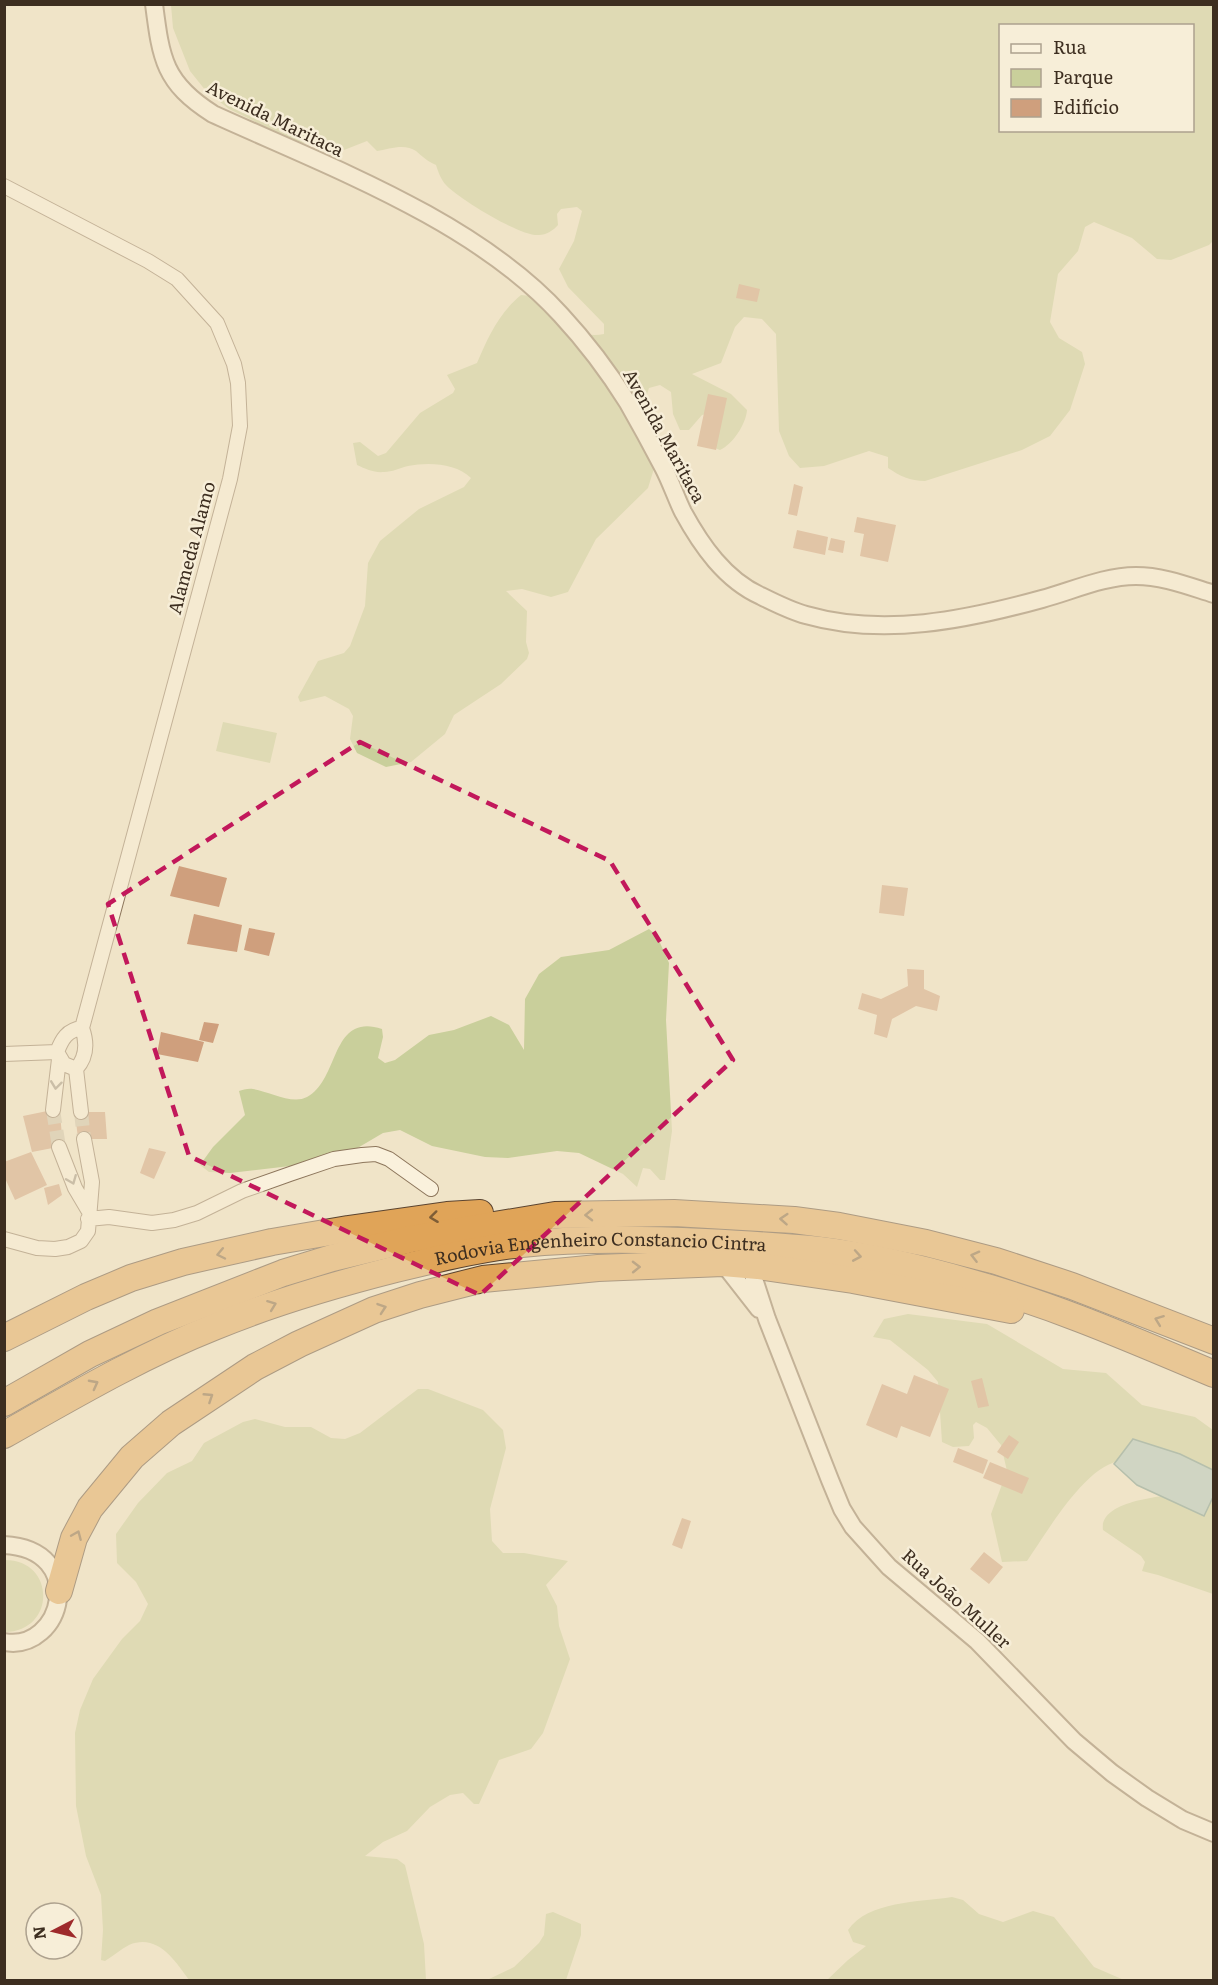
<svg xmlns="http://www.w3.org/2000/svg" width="1218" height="1985" font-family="Literata,serif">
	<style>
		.green { fill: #c9cf9b; fill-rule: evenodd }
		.water { fill: #a9c4bc; stroke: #6f938a; stroke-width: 1.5 }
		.building { fill: #cf9f7d }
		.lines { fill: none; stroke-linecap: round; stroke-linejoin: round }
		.minor-tunnel { stroke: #ccc0a6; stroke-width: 14; stroke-dasharray: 14 7; stroke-linecap: butt }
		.minor-casing { stroke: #8d765c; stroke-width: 16 }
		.tertiary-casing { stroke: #8d765c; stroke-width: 20 }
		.motorway-casing { stroke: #5b4430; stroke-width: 28 }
		.minor { stroke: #faf1dc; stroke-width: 14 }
		.tertiary { stroke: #faf1dc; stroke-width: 16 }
		.motorway { stroke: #e0a458; stroke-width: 26 }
		.oneway { stroke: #9c907e }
		.oneway2 { stroke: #7e5d36 }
		.marked { fill: none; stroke: #c2185b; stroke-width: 4.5; stroke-dasharray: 12 8; stroke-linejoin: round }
		.labels { text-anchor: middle; stroke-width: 5; stroke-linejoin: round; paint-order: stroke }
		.street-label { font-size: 18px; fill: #3d2e20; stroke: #f7eed8 }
	</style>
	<rect width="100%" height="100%" fill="#f0e4c8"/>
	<path class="green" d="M171,5H1213V241L1209,245L1171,260L1157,259L1132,238L1094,222L1085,227L1078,251L1058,274L1050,322L1059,338L1082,352L1085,364L1070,410L1050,436L1022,450L925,481C910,481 900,476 888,468V457L869,451L824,466L800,468L789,456L779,431L776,334L762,319L744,317L735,327L721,363L692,374L731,394L747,410C746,424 733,444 720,450L715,448L710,413L702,415L689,430H680L673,414L671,392L660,385L649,388L645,400L656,462L648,488L596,539L568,592L551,597L522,589L506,591L527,611L526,642L529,653L527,659L501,684L454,715L445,734L411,762L386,767L357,753L350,739L353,716L349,709L325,696L300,702L298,697L318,661L344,653L350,646L365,606L368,563L380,541L419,509L464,487L471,478C456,463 428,462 408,466C400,468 392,472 384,472C374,473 366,469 357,465L353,443L360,442L378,456L386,453L420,413L453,393L455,389L447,375L477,363C488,337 499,313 521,295C527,296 536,295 540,298C564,311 572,341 604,334V324L568,287L559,269L574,241L582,211L577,207L561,209L557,214L558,225C554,230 546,235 539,235C521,237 459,199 446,185C441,180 438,171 436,165C427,161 423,157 416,151C405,143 389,149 377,151L367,141L344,150L297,142L229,109L206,91L190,71L173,28ZM1000,26H1192V130H1000Z
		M223,722L277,733L270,763L216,751Z
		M649,929L657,936L669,963L666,1020L672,1131L665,1180H660L650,1169L643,1168L637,1187L623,1174L579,1153L557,1151L508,1158L485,1157L432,1146L400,1130L383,1133L349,1153L316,1163L230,1173L209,1172L200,1165L213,1147L245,1115L239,1091C243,1090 248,1088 253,1089C268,1091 292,1105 307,1097C340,1080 330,1012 382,1029L383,1037L378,1058L385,1063L395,1060L429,1035L454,1030L491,1016L509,1025L524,1050L525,999L539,974L561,957L609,950Z
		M908,1314L987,1324L1063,1369L1106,1373L1142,1405L1195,1417L1213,1430V1594L1158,1575L1142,1571L1145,1562L1141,1556L1103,1530C1098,1499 1171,1495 1192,1493C1181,1487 1134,1461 1125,1461C1089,1458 1046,1534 1027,1561L1002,1562L991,1514L1007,1471L1001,1445L987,1428L976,1422L973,1425L974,1438L969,1446L953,1447L942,1442L938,1382L928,1370L890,1340L873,1337L884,1319Z
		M418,1389H428L483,1410L503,1430L506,1448L490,1509L492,1541L503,1553H524L568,1561L546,1585L557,1606L559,1626L570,1659L543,1733L531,1749L499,1760L479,1804H474L463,1793L450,1795L430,1807L407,1831L383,1842L365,1856L397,1859L405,1865L424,1944L426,1980H189C175,1961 158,1933 129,1945C121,1949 113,1956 105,1961L101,1960L103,1930L101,1895L86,1856L76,1806L75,1733L80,1710L93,1679L122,1639L140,1621L148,1604L136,1582L117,1563L116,1534L138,1503L167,1473L192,1461L204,1443L243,1422L255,1419L285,1427H311L331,1438L345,1439L360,1433Z
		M5,1560C56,1560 56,1631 5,1632Z
		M952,1897L963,1900L979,1914L1003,1922L1033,1911L1054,1917L1094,1967L1124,1980H827L848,1960L866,1946L853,1942L848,1930C868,1901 919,1902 952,1897Z
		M553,1912L581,1924V1935L566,1980H487L514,1967L539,1943L544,1935L546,1914Z"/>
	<path class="water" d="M1133,1439L1180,1454L1213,1470V1497L1204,1516L1137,1485L1114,1464Z"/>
	<path class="building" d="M739,284L760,289L757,302L736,298Z
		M708,394L727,398L716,450L697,446Z
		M794,484L803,487L797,516L788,514Z
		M857,517L896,525L888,562L860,556L864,534L854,532Z
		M797,530L828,537L825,555L793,548Z
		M831,538L845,541L843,553L828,550Z
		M179,866L227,878L219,907L170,896Z
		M882,885L908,888L904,916L879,913Z
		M194,914L242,925L237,952L187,944Z
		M249,928L275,933L269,956L244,950Z
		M907,969L924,970V989L940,996L937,1011L916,1006L892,1019L887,1038L874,1034L877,1015L858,1009L862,993L881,999L908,986Z
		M204,1022L219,1024L213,1043L199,1040Z
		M161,1032L204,1042L198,1062L157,1054Z
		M57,1109L60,1114L63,1146L32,1152L23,1116Z
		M75,1112H105L107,1139H78Z
		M149,1148L166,1152L154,1179L140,1173Z
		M31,1152L47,1185L15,1200L4,1176V1162Z
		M59,1184L62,1195L48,1205L44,1188Z
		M914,1375L949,1389L930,1437L901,1426L897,1438L866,1425L882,1384L907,1394Z
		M982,1378L989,1406L978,1408L971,1381Z
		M1009,1435L1019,1442L1008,1459L997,1452Z
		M958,1448L988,1460L983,1474L953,1462Z
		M990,1462L1029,1478L1022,1494L983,1478Z
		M682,1518L691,1521L682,1549L672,1545Z
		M984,1552L1003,1567L989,1584L970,1569Z"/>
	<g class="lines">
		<path class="minor-tunnel" d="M53,1110L59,1147
			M81,1112L84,1139"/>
		<g class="minor-casing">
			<path id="minor" d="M4,186L148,261L177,279L217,323L234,364L238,383L240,426L230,479L82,1028C87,1042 87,1057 76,1069L81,1112
				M4,1054L57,1052
				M76,1069L64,1064L57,1052C62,1039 67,1030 82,1028
				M53,1110L59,1059
				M59,1147L75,1188L88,1210
				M88,1219L109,1217L152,1223L174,1220L197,1213L242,1191L290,1174L334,1159L362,1155L376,1154L389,1159L431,1189
				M4,1239L37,1248L55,1249L68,1247L81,1241L88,1231L92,1182L84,1139"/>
		</g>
		<g class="tertiary-casing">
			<path id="tertiary" d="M154,4C161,59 164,83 213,114C327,166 476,221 561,315C586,342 608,371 628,403C640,424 652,446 663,467C671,482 676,498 683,512C701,545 725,580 761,596C775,603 791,611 806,615C883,637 966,620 1042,599C1072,591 1104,576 1136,576C1163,576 1188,586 1214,594
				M723,1263L759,1309
				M758,1266L754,1279L767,1319L830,1480L842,1509L853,1527L889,1567L977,1641L1074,1741L1112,1773L1147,1798L1183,1820L1214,1833
				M4,1545C89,1549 63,1653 4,1642"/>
		</g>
		<g class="motorway-casing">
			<g id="motorway">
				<path d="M4,1338L86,1297L131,1278L183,1262L272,1242L348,1229L447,1215L480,1213"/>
				<path d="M4,1403L90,1354L158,1322L283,1273L332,1258L411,1239L555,1215L674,1213L794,1220L839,1226L926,1243L996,1261L1072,1286L1214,1341"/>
				<path id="s1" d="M4,1435C73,1396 141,1356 214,1327C274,1302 333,1285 396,1269C437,1259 478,1249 521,1244C582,1238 644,1239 705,1242C744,1244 782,1246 820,1250C870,1256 921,1268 969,1282C1054,1305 1133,1340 1214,1374"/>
				<path d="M59,1591L74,1538L90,1508L132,1457L171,1423L255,1367L299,1344L374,1310L420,1295L483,1279L598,1268L723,1263L758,1266L853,1280L1011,1310"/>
			</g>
		</g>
		<use href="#minor" class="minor"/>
		<use href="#tertiary" class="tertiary"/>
		<use href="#motorway" class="motorway"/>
	</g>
	<defs><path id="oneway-chevron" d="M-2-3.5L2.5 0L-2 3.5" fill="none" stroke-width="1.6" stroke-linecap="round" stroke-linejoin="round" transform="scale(1.5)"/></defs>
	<g class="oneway">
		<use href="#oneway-chevron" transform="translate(56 1085) rotate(97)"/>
		<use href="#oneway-chevron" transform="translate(72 1180) rotate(68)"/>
	</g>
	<g class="oneway2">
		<use href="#oneway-chevron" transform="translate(589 1215) rotate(179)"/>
		<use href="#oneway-chevron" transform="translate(434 1217) rotate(173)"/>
		<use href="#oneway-chevron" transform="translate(784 1219) rotate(-176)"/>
		<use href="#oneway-chevron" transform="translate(221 1254) rotate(168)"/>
		<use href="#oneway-chevron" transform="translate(857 1256) rotate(10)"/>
		<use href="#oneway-chevron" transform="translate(975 1256) rotate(-166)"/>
		<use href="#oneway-chevron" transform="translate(636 1267) rotate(-1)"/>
		<use href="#oneway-chevron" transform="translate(272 1305) rotate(-21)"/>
		<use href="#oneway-chevron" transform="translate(382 1308) rotate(-19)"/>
		<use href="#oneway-chevron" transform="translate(1159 1320) rotate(-159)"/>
		<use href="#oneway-chevron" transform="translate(94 1384) rotate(-28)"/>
		<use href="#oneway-chevron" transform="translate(209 1397) rotate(-33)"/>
		<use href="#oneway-chevron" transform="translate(77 1535) rotate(-67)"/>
	</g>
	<path d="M0 0H1218V1985H0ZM360,742L610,861L733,1060L480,1295L189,1156L108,904Z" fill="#f0e4c8" fill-opacity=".55" fill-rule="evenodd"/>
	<path class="marked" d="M360,742L610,861L733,1060L480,1295L189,1156L108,904Z"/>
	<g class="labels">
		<g class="street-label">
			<text transform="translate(275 119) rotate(26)" y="6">Avenida Maritaca</text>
			<text transform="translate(664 436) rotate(61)" y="6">Avenida Maritaca</text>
			<text transform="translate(192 548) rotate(-75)" y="6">Alameda Alamo</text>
			<text dy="6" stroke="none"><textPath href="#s1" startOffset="634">Rodovia Engenheiro Constancio Cintra</textPath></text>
			<text transform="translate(956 1599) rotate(42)" y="6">Rua João Muller</text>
		</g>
	</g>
	<rect width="1218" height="1985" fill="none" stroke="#3d2e20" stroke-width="12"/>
	<rect x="999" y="24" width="195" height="108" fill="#f7eed8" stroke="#ada18e" stroke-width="1.5"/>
	<rect x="1011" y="44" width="30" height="9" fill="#faf1dc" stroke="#ada18e" stroke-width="1.5"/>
	<text x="1053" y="54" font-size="18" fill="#3d2e20">Rua</text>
	<rect x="1011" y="69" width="30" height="18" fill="#c9cf9b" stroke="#ada18e" stroke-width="1.5"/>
	<text x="1053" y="84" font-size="18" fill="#3d2e20">Parque</text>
	<rect x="1011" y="99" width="30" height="18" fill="#cf9f7d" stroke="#ada18e" stroke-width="1.5"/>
	<text x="1053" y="114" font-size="18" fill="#3d2e20">Edifício</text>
	<g transform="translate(54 1931) rotate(263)"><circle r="28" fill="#f7eed8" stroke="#ada18e" stroke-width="1.5"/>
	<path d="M0-4.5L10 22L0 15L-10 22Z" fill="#9e2a2b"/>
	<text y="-9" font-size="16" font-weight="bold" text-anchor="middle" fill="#3d2e20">N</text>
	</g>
</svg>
